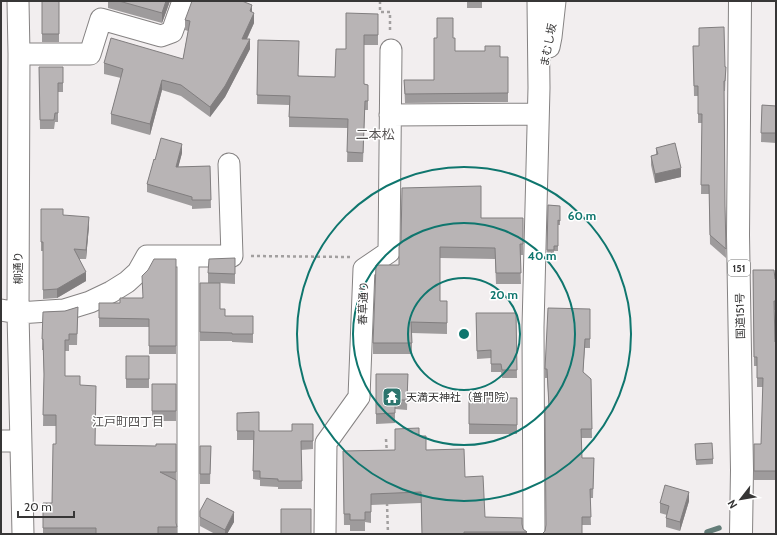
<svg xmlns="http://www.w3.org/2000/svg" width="777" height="535" font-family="Cabin,'Noto Sans JP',sans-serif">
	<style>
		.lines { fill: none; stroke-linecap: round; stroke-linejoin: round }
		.stream { stroke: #647d79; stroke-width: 5.5 }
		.minor-casing { stroke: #858282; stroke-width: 23 }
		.highway-casing { stroke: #858282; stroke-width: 24 }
		.path { stroke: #a29f9f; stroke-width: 2.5; stroke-dasharray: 3 3; stroke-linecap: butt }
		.minor { stroke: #fff; stroke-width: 21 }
		.highway { stroke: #fff; stroke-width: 22 }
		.wall { fill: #9e9b9c }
		.shaded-wall { fill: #817e7f }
		.building { fill: #b8b4b5; stroke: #817e7f }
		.ring { fill: none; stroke: #0f766e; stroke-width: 2 }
		.labels { text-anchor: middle; stroke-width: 3; stroke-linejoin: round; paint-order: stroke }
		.shield { fill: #fff; stroke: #737272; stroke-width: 1 }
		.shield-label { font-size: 10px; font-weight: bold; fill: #373636 }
		.street-label { font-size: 11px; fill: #373636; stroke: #fff }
		.poi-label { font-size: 11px; fill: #373636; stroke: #fff; text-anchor: start }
		.neighbourhood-label { font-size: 12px; fill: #565353; stroke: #fff }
		.quarter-label { font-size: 13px; fill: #565353; stroke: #fff }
		.centre { fill: #0f766e; stroke: #fff; stroke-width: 2 }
		.ring-label { font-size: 12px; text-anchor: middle; font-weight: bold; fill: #0f766e; stroke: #fff; stroke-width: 3; stroke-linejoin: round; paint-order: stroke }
	</style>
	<rect width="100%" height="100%" fill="#f2eeef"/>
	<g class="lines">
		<path class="stream" d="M707,534V532L719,528"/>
		<g class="minor-casing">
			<path id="minor" d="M18,1L19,54L18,313L23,534
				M549,47L551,37L555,1
				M19,54H90L101,19L161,36L172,32L183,1
				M390,115L538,114
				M188,256V534
				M1,310L18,313L64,310L90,302L111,292L127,282L138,272L147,256H232L229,164
				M1,441H20
				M325,534L326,443L359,397L364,269L389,252L391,50
				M534,534L533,327L539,88L538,1"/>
		</g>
		<g class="highway-casing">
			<path id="highway" d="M740,1L738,235L742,470L741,534"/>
		</g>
		<path class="path" d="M380,1V12H390V32
			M251,256L350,257
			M386,439L387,454
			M387,503L388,534"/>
		<use href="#minor" class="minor"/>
		<use href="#highway" class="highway"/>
	</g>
	<path class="wall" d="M42,1H59V42H42Z
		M108,1H170L162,23L108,8Z
		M391,1H417L391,2Z
		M467,1H482V8H467Z
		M252,12L254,23L247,39L250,49L225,97L210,117L181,96L162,90L150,135L111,124V114L121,78L104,74V63L183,59L188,31L185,30V20Z
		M378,14V45H364V84L368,85V110H365L363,162H347L348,128L289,127V105L257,104L258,40L299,76L335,77L346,49Z
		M453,38L455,51L500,57H508V102L405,103L404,80H434Z
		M693,46L726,67L725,91H724L725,206L726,258L710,244L709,194H701L702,123H698V96H694Z
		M39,67H63V92H58V122H55L54,129H40Z
		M762,105L776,106V143L761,142Z
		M656,148L681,177L655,183L651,165V156L656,155Z
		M182,153L178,167L210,166L211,208L192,209V206L147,192V184L155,160Z
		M548,205L560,206V225H558V251H554V255H547Z
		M41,209L63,215L89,226L86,259H79L86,281L57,298L43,299V251H41Z
		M481,218H523V255H520L521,284H496L495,259L440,258V301H447V334L412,333V354H373V343L399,265L401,241Z
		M235,258V284L220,283V309L225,316H253V343L232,342V341H200V283H208V273Z
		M176,259V354H149V327H99V303H120L142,298Z
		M753,270L775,279H776V310H774L775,342L776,343V480H754V444H761L763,387H757V366H754Z
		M78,307L77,345H69V351H65V376L80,385L95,445L156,446L176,444V523L177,527V534H43V503H52L56,444V426H43L44,377L43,350H42L43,312L65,311Z
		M590,309V348H585L583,372L591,379L592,438H581L582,458H594L593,498H590L591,525H582L545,531L546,525L549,407L547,378H545V369Z
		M476,313H516L517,378H502L501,372H491V358L477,359Z
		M126,356H149V388H126Z
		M376,374H408L407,410L395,409V423L376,424Z
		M152,384H176V421H152Z
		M469,398H517V434H469Z
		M237,413L259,431H292L313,424V449L301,450L302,489H278V487L260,486V480L253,479V440H237Z
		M395,429L419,436L426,450L465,477L485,517L522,524L523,529L527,532V534H422L421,503L371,505V523L365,522V531H350V525H344L343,451L395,450Z
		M695,444L713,459V464L696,465Z
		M200,446H211L210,484H200Z
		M689,501L680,531L666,527V518L667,515L660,513V503Z
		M200,511L234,522L227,534H215L200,526Z"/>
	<path class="shaded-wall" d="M166,1H170L162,23V13Z
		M252,5V16L250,11Z
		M254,13V23L242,49V39Z
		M250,39V49L225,97L210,117V107Z
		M162,80V90L150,135V124Z
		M182,144V153L176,176V167Z
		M681,168V177L655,183V174Z
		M89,217V226L86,259V250Z
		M86,272V281L57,298V289Z
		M689,492V501L680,531V522Z
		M234,512V522L227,534H225V530Z"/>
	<path class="building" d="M42,1H59V34H42Z
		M119,1H166L162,13Z
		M192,1H242L252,5L250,11L254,13L242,39H250L225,86L210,107L181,85L162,80L150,124L111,114L123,69L104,63L111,38L183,59L190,21L185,20Z
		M346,13L378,14V35H364V84L368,85V101H365L363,153L347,152L348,119L289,117L290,96L257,95L258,40L299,41L298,76L335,77L336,49H346Z
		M437,18H453V38H455V51H485V46H500V57H508V93L405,94L404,80H434V38H437Z
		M724,27L725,67H726L725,81H724L725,206L726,249L710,235L709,185H701L702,114H698V86H694L693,46H699V28Z
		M39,67H63V83H58V113H55L54,120H40Z
		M762,105L776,106V133H761Z
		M161,138L182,144L176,167L210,166L211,200H192V197L147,184L154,159L155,160Z
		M675,143L681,168L655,174L651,156L658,154L656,148Z
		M481,186V218H523V244H520L521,273H496L495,248L440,247V301H447V323L411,322L412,343H373L376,265H399V247L401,241L402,188Z
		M548,205L560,206V221L558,220V246H554V250H547Z
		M41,209H63V215L89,217L86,250L74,249L86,272L57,289L43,290V242H41Z
		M235,258V274L208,273L209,259Z
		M154,259H176V346H149V319L99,318V303H120V298H143L142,276L148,270Z
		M753,270H774L775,279H776V301H774L775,342L776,343V471H754V444H761L763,378H757V357H754Z
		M200,283H220V309H225V316H253V334H232V333L200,332Z
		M78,307L77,334H69V340H65V376H80V385L96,386L95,445L156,446V444H176V472H160L176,480V523L177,527H158V534H96V528H43V503H52L53,444H56V415H43L44,374L43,339H42L43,312L65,311Z
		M548,308L590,309V339H585L583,372L591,379L592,429H581L582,458H594L593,489H590L591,517H582V534H542L545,531L546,525L545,407H549L547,369H545Z
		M476,313H516L517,370H502L501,364H491V350L477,351Z
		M126,356H149V379H126Z
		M376,374H408L407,400H395V413L376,414Z
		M152,384H176V411H152Z
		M469,398H517V425L469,424Z
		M259,412V431H292V424H313V441H301L302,481H278V479L260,478V471H253L254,431H237V413Z
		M419,428V436H426V450L464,449L465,477L483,476L485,517L522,518V524L523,529L527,532H464V534H422L421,492L371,494V512H365V520H350V514H344L343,451L395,450V429Z
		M712,443L713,459L696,460L695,444Z
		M200,446H211L210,474H200Z
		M665,485L689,492L680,522L666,518L669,506L660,503Z
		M207,498L234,512L225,530L200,517V511Z
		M281,509H311V534H281Z"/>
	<g class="ring">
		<circle cx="464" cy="334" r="56"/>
		<circle cx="464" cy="334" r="111"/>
		<circle cx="464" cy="334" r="167"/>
	</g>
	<defs>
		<g id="temple-square" transform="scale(1)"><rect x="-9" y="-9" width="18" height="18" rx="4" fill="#2c746d" stroke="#fff"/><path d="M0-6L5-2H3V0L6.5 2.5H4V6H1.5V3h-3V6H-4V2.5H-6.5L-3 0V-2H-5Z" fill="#fff"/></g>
	</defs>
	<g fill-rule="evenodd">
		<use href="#temple-square" x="392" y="397"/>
	</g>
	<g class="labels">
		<rect class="shield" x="728" y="260" width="22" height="16" rx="3"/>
		<g class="shield-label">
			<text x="739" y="272">151</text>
		</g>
		<g class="street-label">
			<text transform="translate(548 45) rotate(-79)" y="4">まむし坂</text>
			<text transform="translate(18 268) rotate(-90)" y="4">柳通り</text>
			<text transform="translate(363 303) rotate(-88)" y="4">春草通り</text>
			<text transform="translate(740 316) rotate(-91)" y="4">国道151号</text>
		</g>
		<g class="poi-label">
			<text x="406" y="401">天満天神社（普門院）</text>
		</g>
		<g class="neighbourhood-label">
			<text x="128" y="426">江戸町四丁目</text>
		</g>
		<g class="quarter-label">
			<text x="375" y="139">二本松</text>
		</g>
	</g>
	<circle cx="464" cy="334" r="6" class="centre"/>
	<g class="ring-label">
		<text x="582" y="220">60 m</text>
		<text x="542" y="260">40 m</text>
		<text x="504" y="299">20 m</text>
	</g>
	<rect width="777" height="535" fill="none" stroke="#373636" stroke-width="4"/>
	<g transform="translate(741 499) rotate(239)" stroke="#ffffff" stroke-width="3" paint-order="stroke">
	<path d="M0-3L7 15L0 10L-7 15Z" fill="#373636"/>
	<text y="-6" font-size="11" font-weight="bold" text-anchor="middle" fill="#373636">N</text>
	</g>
	<path d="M18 511v6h56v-6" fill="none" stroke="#373636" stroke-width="2"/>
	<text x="24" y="511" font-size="12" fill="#373636" stroke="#ffffff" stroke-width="3" paint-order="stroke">20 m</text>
</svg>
